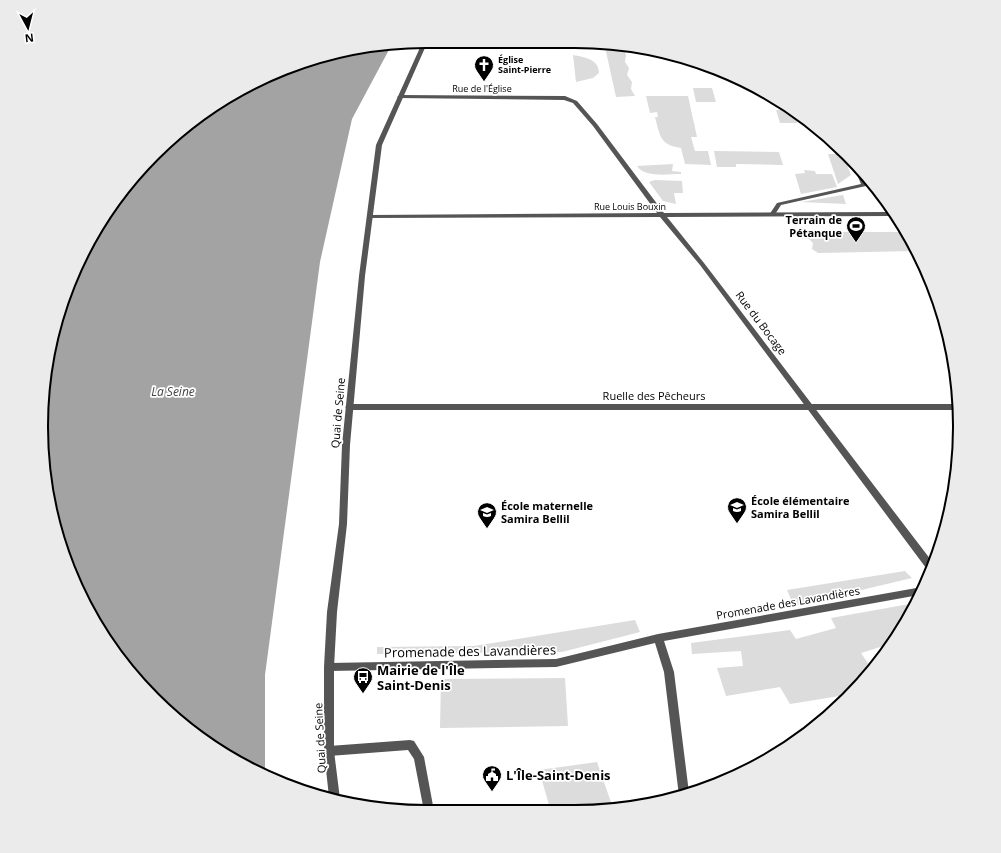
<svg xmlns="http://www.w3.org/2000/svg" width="1001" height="853" font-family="'Open Sans',sans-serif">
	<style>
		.green { fill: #dcdcdc }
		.water { fill: #a3a3a3 }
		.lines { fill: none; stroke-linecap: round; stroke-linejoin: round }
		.service { fill: #555; fill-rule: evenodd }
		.pedestrian { fill: #555; fill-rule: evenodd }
		.minor { fill: #555; fill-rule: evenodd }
		.tertiary { fill: #555; fill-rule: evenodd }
		.labels { text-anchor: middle; stroke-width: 3.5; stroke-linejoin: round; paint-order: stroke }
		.far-poi-label { font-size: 9px; font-weight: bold; fill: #000; stroke: #fff; text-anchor: start }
		.far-street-label { font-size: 9px; fill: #000; stroke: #fff }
		.poi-label { font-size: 11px; font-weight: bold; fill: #000; stroke: #fff; text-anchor: start }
		.street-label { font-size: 11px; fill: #000; stroke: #fff }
		.water-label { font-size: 12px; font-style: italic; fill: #444; stroke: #fff }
		.near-street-label { font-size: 13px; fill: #000; stroke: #fff }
		.near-poi-label { font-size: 13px; font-weight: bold; fill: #000; stroke: #fff; text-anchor: start }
		.rim { fill: none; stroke: #000; stroke-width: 2 }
	</style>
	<rect width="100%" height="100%" fill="#fff"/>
	<path class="green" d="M622,46L626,55L625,62L629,68L627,75L632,82L631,89L635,96L616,97L605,47Z
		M573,55C584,57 599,59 599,73L593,78L576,82Z
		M693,88H712L716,102H696Z
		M646,96H688L697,137H691L695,151H708L711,165L685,164L681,148C660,145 660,136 655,117H658L657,112L650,113Z
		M776,110H792L807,119H796L797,123H780Z
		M836,147L842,151L851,175L838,184L828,154H839Z
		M714,151L779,152L783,165L736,164V167H717Z
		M673,164L672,171L681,172V174C668,174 645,178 637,166Z
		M804,170L815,171L816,174H832L837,187L801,194L795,174L805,173Z
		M655,180L682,181L683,193H674L676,204L663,201L649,182Z
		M843,195L846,204L801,202Z
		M799,232H901L914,251L818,253L812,249L813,243L809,239L801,238Z
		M905,571L912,578L794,606L787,590Z
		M915,603L893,643L861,653L872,669L852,694L790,704L780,687L726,696L717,668L743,666L741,651L692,654L691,643L790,630L796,639L836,628L831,618Z
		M635,620L640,632L562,652L377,654V647L474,646Z
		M565,678L568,726L440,728L441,679Z
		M597,762L613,808L575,812H551L539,770Z"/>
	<path class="water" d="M391,46L352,119L320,262L265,675V775L234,760L172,716L106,641L70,574L44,477V376L70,279L106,212L172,137L256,81L327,54Z"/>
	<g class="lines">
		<path class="service" d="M853,162L860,168L867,185L866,186L781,205L774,216H770L769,215L777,203L861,184L852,163Z
			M349,404H958V410H349L345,407Z
			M410,740L414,741L424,757L434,811H424L414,759L408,750L329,756L325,755L324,751L325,747L329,746Z"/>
		<path class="pedestrian" d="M922,587L923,588L919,595L664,641L674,672L689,793L679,796L664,672L655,643L556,667L329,671L326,670L324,667L326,664L329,663L556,659L658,634Z"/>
		<path class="minor" d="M400,95L565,96L577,101L597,124L664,213L889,212L891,216L667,217L704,263L934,564L931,572H929L700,265L660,217L368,218L367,217L370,215L657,213L593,126L573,103L564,100L398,98L397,97Z"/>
		<path class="tertiary" d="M423,41H428L382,145L365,276L350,445L347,524L337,612L334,667V751L340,799L329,797L324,751V667L327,612L339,524L342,445L359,276L376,145Z"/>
	</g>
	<defs>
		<g id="church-pin" transform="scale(1)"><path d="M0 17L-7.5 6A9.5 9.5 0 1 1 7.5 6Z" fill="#000" stroke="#fff"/><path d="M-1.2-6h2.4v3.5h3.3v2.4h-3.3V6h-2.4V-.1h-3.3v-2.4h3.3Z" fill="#fff"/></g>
		<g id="stadium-pin" transform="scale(1)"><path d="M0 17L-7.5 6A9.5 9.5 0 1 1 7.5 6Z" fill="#000" stroke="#fff"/><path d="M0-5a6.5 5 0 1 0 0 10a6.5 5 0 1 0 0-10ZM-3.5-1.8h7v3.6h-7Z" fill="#fff"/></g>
		<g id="school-pin" transform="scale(1)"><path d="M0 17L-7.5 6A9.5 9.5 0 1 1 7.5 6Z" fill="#000" stroke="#fff"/><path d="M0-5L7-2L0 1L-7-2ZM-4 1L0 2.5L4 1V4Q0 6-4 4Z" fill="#fff"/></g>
		<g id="bus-pin" transform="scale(1)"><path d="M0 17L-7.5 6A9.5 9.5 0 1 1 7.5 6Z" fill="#000" stroke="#fff"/><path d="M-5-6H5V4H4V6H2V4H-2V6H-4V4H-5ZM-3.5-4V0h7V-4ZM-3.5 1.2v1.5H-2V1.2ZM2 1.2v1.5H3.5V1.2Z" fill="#fff"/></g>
		<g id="civic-pin" transform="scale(1)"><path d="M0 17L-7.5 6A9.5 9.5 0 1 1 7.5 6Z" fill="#000" stroke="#fff"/><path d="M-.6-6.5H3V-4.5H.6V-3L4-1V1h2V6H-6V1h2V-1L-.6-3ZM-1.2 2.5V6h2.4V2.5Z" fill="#fff"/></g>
	</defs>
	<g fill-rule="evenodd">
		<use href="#church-pin" x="484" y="65"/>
		<use href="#stadium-pin" x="856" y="226"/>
		<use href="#school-pin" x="737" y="507"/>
		<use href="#school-pin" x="487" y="512"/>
		<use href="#bus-pin" x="363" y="677"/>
		<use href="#civic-pin" x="492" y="775"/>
	</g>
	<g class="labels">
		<g class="far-poi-label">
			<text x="498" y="63">Église<tspan x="498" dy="10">Saint-Pierre</tspan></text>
		</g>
		<g class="far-street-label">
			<text x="482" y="92">Rue de l'Église</text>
			<text x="630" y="210">Rue Louis Bouxin</text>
		</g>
		<g class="poi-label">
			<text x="842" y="224" text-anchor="end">Terrain de<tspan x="842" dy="13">Pétanque</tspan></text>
			<text x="751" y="505">École élémentaire<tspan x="751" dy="13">Samira Bellil</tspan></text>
			<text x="501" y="510">École maternelle<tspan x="501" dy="13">Samira Bellil</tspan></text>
		</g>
		<g class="street-label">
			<text transform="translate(761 323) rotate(53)" y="4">Rue du Bocage</text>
			<text x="654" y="400">Ruelle des Pêcheurs</text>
			<text transform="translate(338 413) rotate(-85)" y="4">Quai de Seine</text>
			<text transform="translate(788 603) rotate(-10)" y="4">Promenade des Lavandières</text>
			<text transform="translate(320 738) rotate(-93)" y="4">Quai de Seine</text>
		</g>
		<g class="water-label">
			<text x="173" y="396">La Seine</text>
		</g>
		<g class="near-street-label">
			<text transform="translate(470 651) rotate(-1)" y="5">Promenade des Lavandières</text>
		</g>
		<g class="near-poi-label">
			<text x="377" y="675">Mairie de l'Île<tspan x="377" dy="15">Saint-Denis</tspan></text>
			<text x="506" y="780">L'Île-Saint-Denis</text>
		</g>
	</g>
	<path d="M0 0H1001V853H0ZM426 48H575A378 378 0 0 1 953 426V427A378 378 0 0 1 575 805H426A378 378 0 0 1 48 427V426A378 378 0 0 1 426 48Z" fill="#ebebeb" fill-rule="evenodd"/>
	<path class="rim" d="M426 48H575A378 378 0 0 1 953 426V427A378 378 0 0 1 575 805H426A378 378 0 0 1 48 427V426A378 378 0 0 1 426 48Z"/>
	<g transform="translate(28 28) rotate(173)" stroke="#ffffff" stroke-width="3" paint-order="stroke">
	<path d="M0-3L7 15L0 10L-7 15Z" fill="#000000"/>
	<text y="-6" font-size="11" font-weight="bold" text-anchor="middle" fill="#000000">N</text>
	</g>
</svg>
